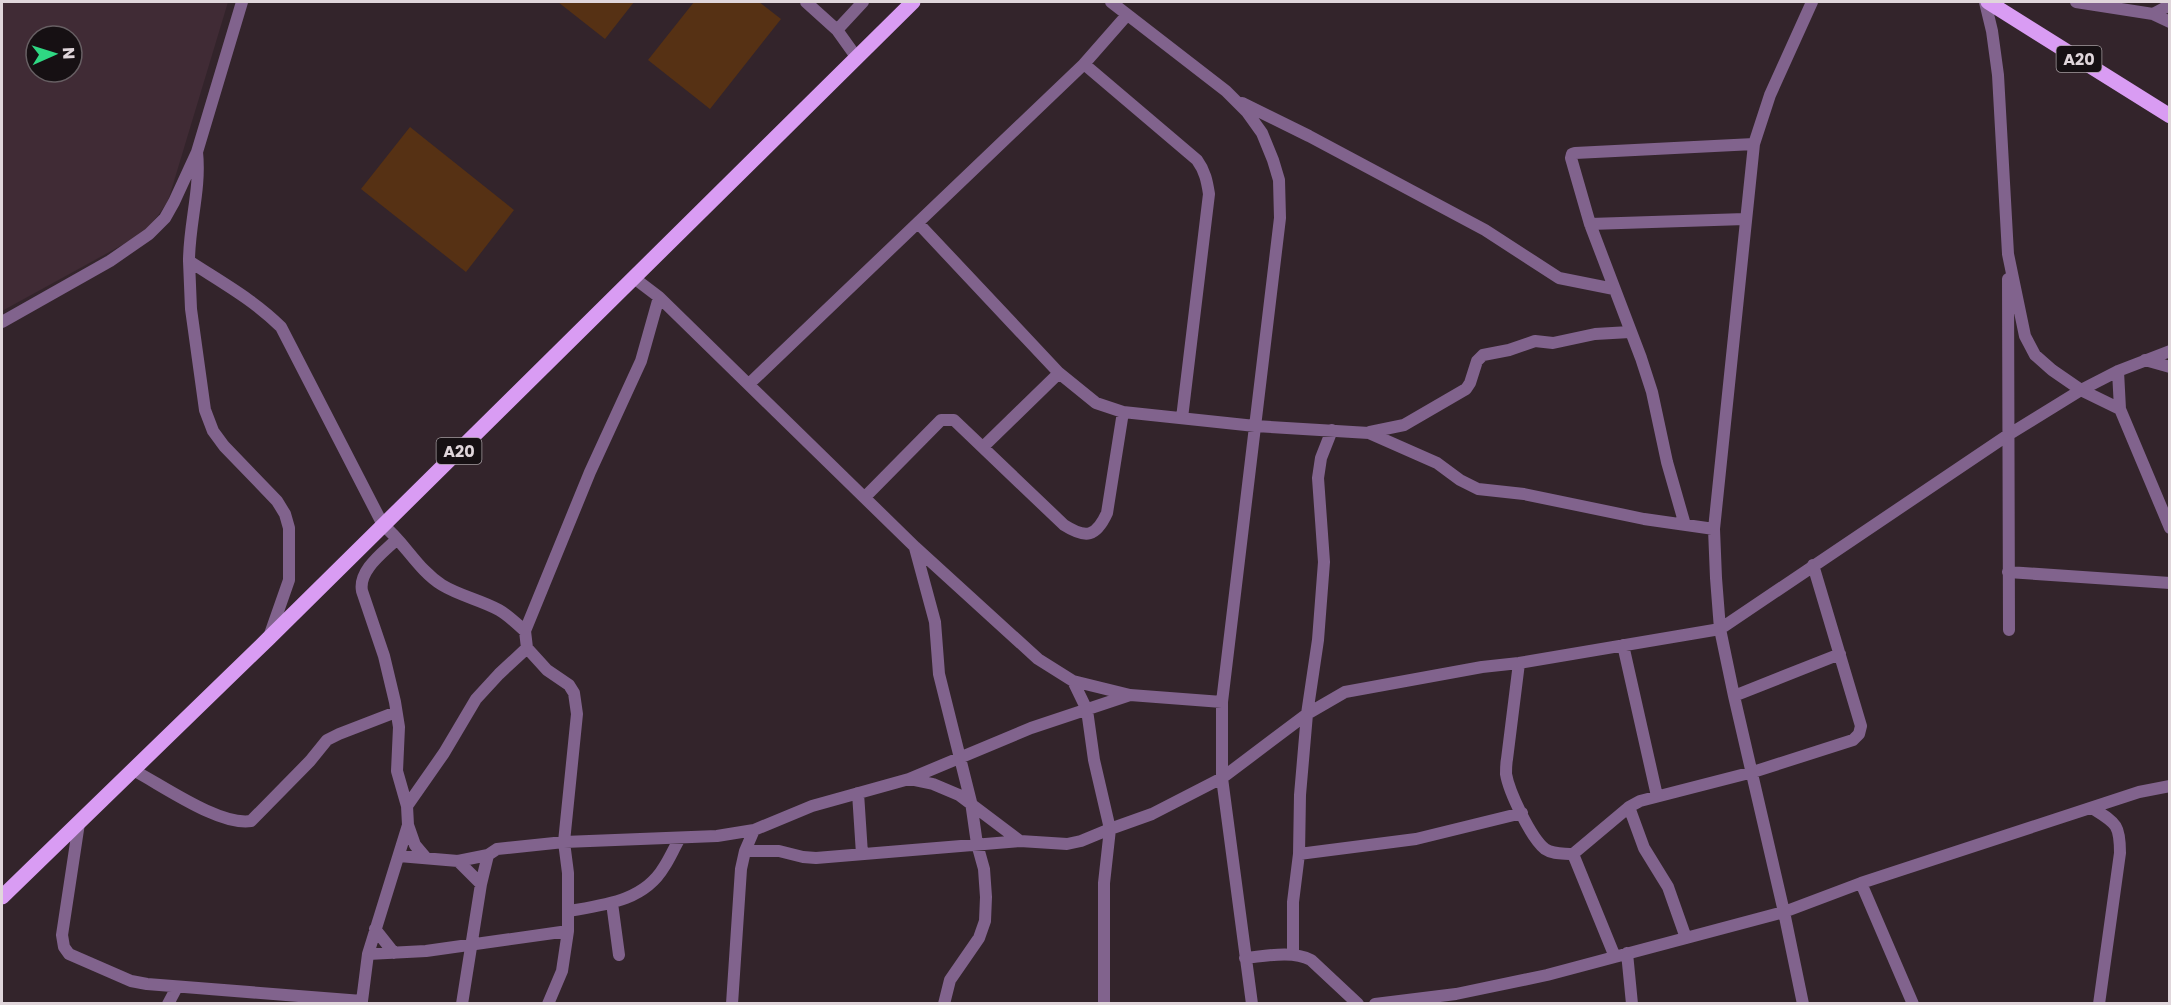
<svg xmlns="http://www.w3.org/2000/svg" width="2171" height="1005" font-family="Poppins,sans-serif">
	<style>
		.built { fill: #402b35; fill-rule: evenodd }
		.green { fill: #563114 }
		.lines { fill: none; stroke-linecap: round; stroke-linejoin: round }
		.minor { stroke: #81638d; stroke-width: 12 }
		.major { stroke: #d99cf3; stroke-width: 15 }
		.labels { text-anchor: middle; stroke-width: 4.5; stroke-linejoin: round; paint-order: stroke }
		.shield { fill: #161013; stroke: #a39b9f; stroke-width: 1.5 }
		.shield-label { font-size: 16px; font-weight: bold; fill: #e0d6db }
	</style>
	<rect width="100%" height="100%" fill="#33242b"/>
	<path class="built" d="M2,2H228L168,201L159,214L144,233L2,311ZM36,36H72V72H36Z"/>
	<path class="green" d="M558,2H634L605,39Z
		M694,2H759L781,19L710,109L648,60Z
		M410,127L514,210L466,272L361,189Z"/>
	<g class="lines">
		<path class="minor" d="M806,2L837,30L857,58
			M1111,2L1226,91L1247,112L1262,133L1273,160L1279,180L1280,218L1222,702V778L1252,1004
			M1985,2L1992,31L1998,75L2008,254L2025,336L2035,355L2052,370L2081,390L2120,409
			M2076,2L2153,14L2170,5
			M2153,14L2170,22
			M837,30L863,2
			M1084,64L1197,160C1205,171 1207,181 1209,194L1182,418
			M1242,103L1309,136L1485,230L1559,278L1614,289
			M197,152C201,189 189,224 189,261C221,282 254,300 281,327L383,525C405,543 418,570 442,585C460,596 481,600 499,610C508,615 516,623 525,631
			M918,223L1059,373L1096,403L1123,412L1255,426L1369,433L1437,463L1460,480L1478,489L1524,494L1644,519L1714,529
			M1590,224L1745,219
			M189,261L191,309L205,410L213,431L224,446L277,501L285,514L289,528V580L269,637
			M634,278L659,297L915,547L1038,659L1073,681L1130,695L1222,702
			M2008,279L2009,630
			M2,322L110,261L149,234L165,218L174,202L197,152L242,2
			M2145,360L2170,367
			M2118,371L2120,409L2170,528
			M749,384L1084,64L1127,15
			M1370,432L1404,425L1466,389L1470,383L1477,361L1483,355L1509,350L1535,341L1553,343L1595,334L1630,332
			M983,447L1059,373
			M865,497L941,420H954L1064,525C1086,539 1096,537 1107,513L1123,412
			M1685,525L1667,462L1652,392L1641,358L1590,224L1571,158L1572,154L1575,153L1754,144
			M915,548L935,622L939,674L971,802L977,844L984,869L986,897L985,921L979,938L950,980L944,1004
			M2008,572L2170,583
			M1623,645L1657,796
			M1519,663L1507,759C1506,764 1506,769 1506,774C1509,792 1531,838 1545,849C1554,855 1563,853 1573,854L1615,957
			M1734,696L1840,654
			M133,770C162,785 219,826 251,821L310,761L327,740L339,734L396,712
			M909,779L933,784L959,795L1020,841
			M858,793L862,854
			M407,806L444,753L476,699L499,674L527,648
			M2092,808C2116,823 2120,824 2120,853L2099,1004
			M79,823L62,935L64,947L69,954L131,981L147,984L362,1001L368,954L408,825L407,806L397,771L399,727L395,702L384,656L362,591C358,570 384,552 397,539
			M408,825L415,845L426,858
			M745,851H779L803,857L816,858L1020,841L1067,844L1081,841L1110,829L1094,760L1087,710L1073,681
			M1299,854L1416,839L1522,813
			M1573,854L1629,807
			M399,856L458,861L488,855L497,849L564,842L717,836L754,830L812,806L909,779L1031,728L1130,695
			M458,861L481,884
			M1861,883L1913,1004
			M612,903L619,955
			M569,911C604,905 644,901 664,867C670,858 674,848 680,838
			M375,929L394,953
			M1686,938L1668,887L1644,848L1629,807L1640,801L1753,772L1853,740L1859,734L1861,726L1813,565
			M1627,953L1632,1004
			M368,954L426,951L568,931
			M1293,954V902L1299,854L1300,795L1307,714L1318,640L1324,562L1318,478L1321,458L1332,430
			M1245,958C1266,956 1292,950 1311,960L1358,1004
			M168,1004L177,987
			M462,1004L481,884L488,855
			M548,1004L562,971L568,931V873L564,842L577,714L574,693L569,685L547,670L527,648L525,631L590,472L641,361L659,297
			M732,1004L741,869L745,851L754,830
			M1104,1004V883L1110,829L1152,814L1222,778L1307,714L1345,692L1482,667L1519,663L1720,629L2008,435L2081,390L2118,371L2170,351
			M1375,1004L1456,994L1547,975L1784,912L1861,883L2139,792L2170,786
			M1803,1004L1784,912L1734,696L1720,629L1716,578L1714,529L1754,144L1770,95L1812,2"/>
		<path class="major" d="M1988,2L2170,116
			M2,897L268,639L913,2"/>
	</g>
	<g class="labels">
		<g class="shield">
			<rect x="2056.5" y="46" width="45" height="26" rx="4.5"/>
			<rect x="436.5" y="438" width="45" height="26" rx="4.5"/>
		</g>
		<g class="shield-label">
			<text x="2079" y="65">A20</text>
			<text x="459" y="457">A20</text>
		</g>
	</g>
	<rect width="2171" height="1005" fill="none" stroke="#e0d6db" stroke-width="6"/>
	<g transform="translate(54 54) rotate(87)"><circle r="28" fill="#161013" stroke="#675f63" stroke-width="1.5"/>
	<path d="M0-4.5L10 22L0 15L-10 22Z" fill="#2fd883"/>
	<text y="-9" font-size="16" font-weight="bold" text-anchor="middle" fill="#e0d6db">N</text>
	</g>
</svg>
